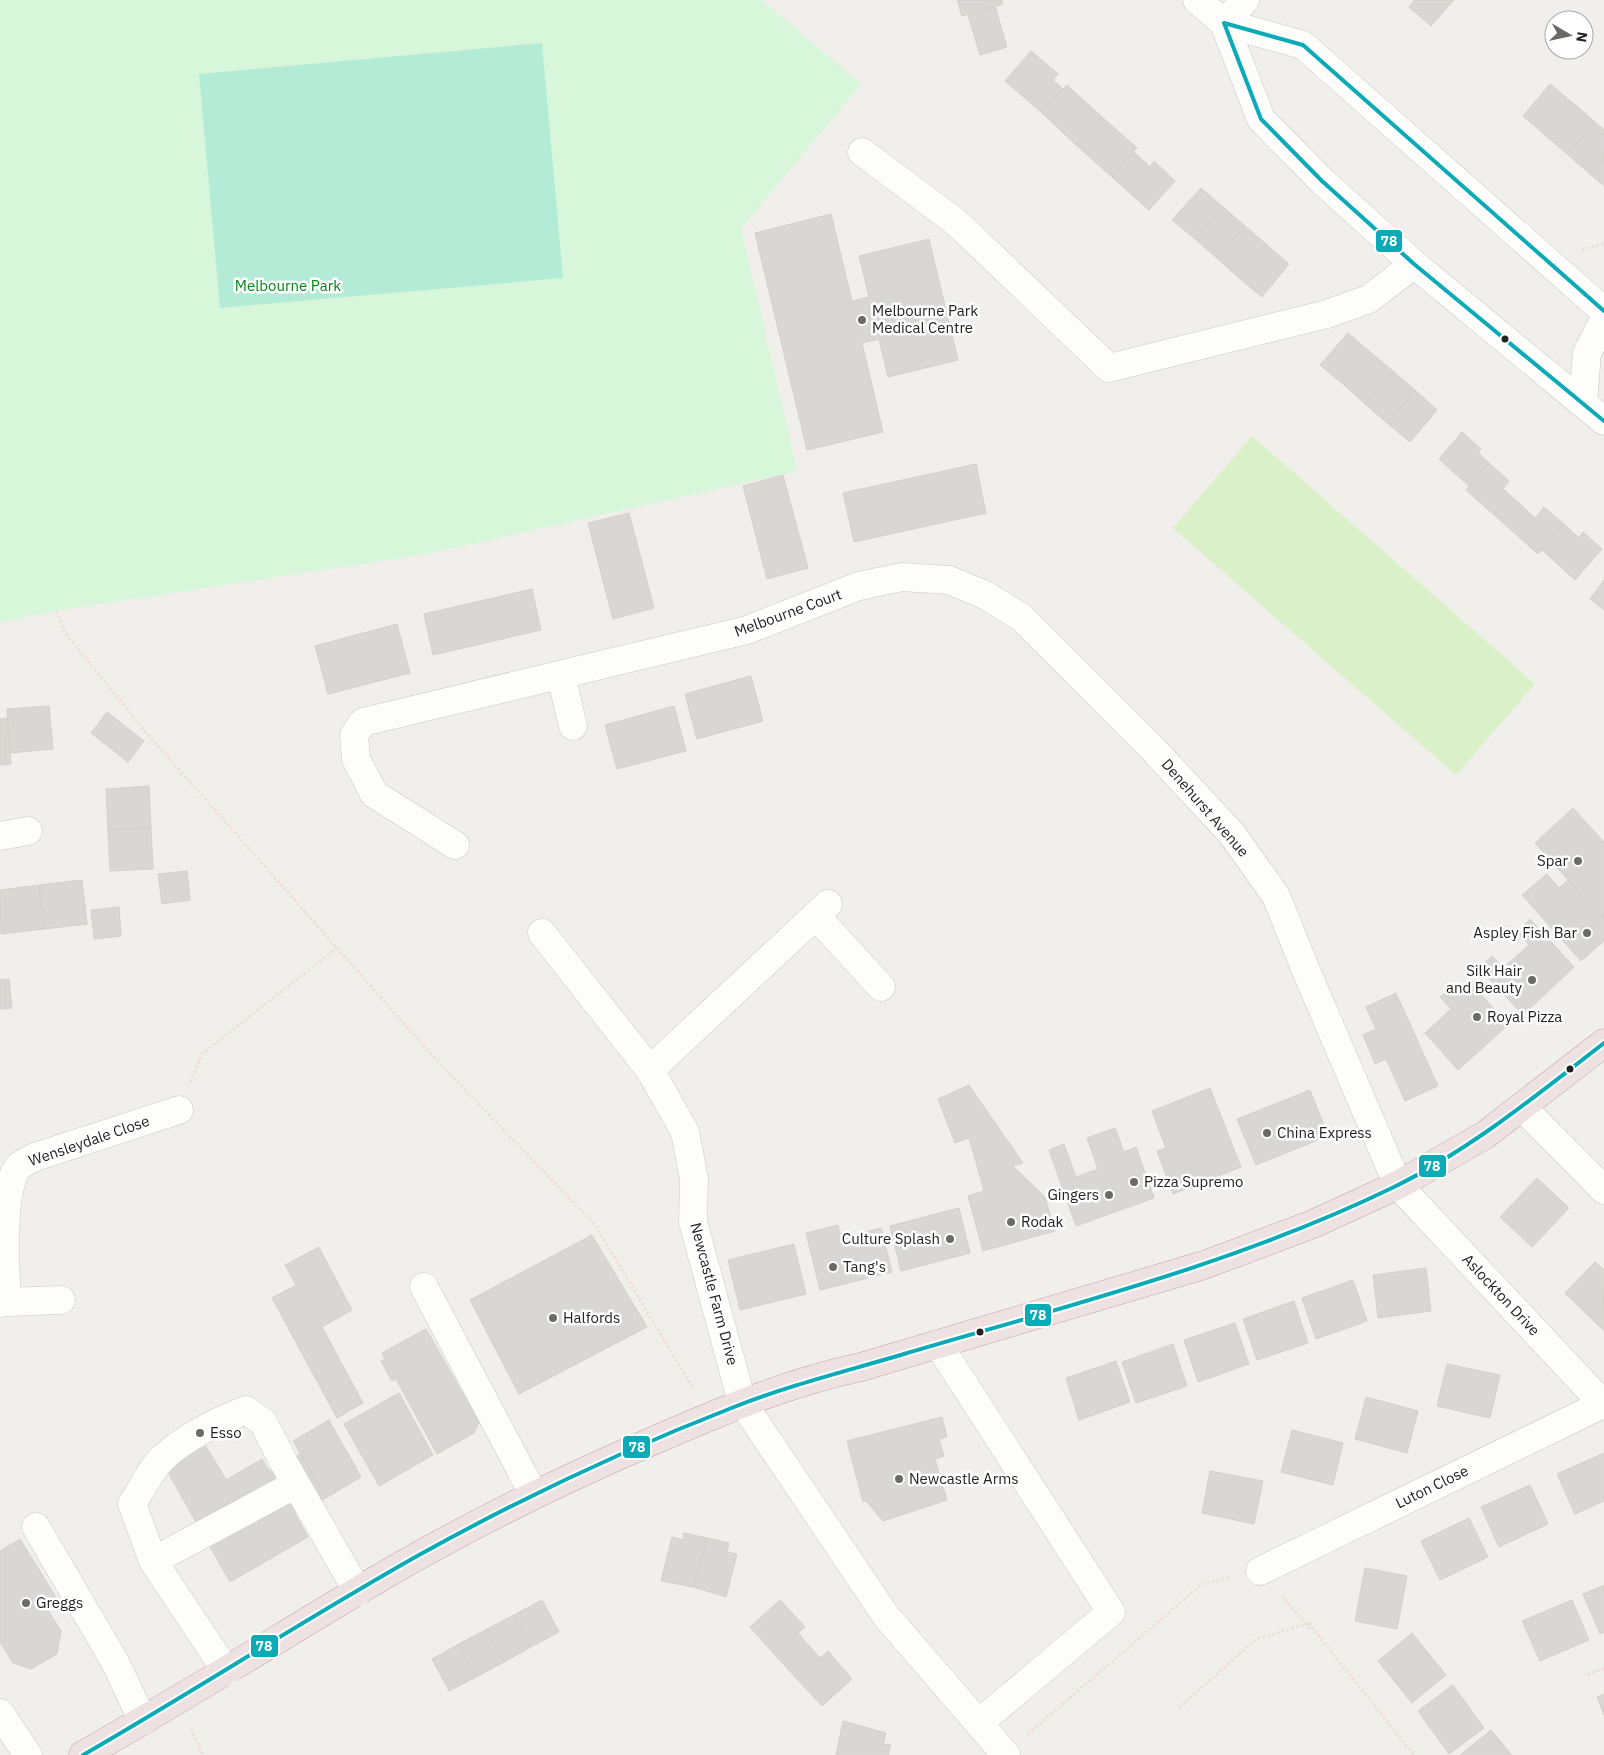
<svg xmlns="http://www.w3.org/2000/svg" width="1604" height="1755" font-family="'IBM Plex Sans',sans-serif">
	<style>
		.grass { fill: #daf0c8 }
		.park { fill: #d8f7da }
		.pitch { fill: #b3ebd7 }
		.building { fill: #d8d7d3; stroke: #d4d0cc }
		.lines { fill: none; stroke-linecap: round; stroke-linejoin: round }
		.minor-casing { stroke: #c9c8c7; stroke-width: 29 }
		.highway-casing { stroke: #c8a0a9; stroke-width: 29 }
		.path { stroke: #eddeda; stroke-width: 3; stroke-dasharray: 2.5 2.5; stroke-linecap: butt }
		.minor { stroke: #fdfdfc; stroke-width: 28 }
		.highway { stroke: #ede1e1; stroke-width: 28 }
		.bus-1-casing { stroke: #fff; stroke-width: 8 }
		.bus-1 { stroke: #0aaab6; stroke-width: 4 }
		.poi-dot { fill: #6a6a68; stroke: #fff; stroke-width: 2 }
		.bus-dot { fill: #222; stroke: #fff; stroke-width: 2 }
		.labels { text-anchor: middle; stroke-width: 5; stroke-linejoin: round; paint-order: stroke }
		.park-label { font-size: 15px; fill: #048718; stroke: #fff }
		.poi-label { font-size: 15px; fill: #222; stroke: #fff; text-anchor: start }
		.street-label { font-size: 15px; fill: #222; stroke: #fff }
		.line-badge { stroke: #fff; stroke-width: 2 }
		.badge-label { font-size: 14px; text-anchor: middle; font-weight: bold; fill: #fff }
	</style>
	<rect width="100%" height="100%" fill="#f0efeb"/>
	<path class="grass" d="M1252,436L1535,684L1456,775L1173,528Z"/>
	<path class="park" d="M0,0H762L861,84L741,228L797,471L427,554L56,611L0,622Z"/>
	<path class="pitch" d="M542,43L563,278L220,308L199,74Z"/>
	<path class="building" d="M957,0H1002L1003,4L962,16Z
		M1415,0H1454L1431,26L1409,7Z
		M995,6L1007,47L980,55L968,15Z
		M1031,51L1058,74L1053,80L1063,89L1041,112L1005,81Z
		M1550,84L1573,103L1545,135L1523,116Z
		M1067,85L1102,117L1076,145L1041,112Z
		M1573,103L1595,122L1567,154L1545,135Z
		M1102,117L1137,148L1112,177L1076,145Z
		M1595,122L1604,130V157L1590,174L1567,154Z
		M1134,152L1150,167L1154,161L1175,181L1149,210L1112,177Z
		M1604,157V186L1590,174Z
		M1201,188L1223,207L1195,239L1172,220Z
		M1223,207L1245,226L1217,258L1195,239Z
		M831,214L852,301L869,297L859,256L929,239L958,360L888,377L879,339L862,343L883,432L807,450L755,233Z
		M1245,226L1267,245L1239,278L1217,258Z
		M1267,245L1289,264L1262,297L1239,278Z
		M1348,333L1370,352L1343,384L1320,365Z
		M1370,352L1393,371L1365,404L1343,384Z
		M1393,371L1415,390L1387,423L1365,404Z
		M1415,390L1437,410L1410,442L1387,423Z
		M1462,432L1481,449L1478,453L1489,463L1469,486L1439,459Z
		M1489,463L1509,481L1503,489L1519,503L1502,522L1466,490Z
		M976,464L986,513L854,542L843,493Z
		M783,475L808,568L767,579L743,486Z
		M1519,503L1535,518L1544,507L1564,524L1538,554L1502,522Z
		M629,513L654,608L613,619L588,523Z
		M1564,524L1579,538L1583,532L1602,549L1575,580L1541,549Z
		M1604,580V610L1590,599Z
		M532,589L541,630L433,655L424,614Z
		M397,624L410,673L328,694L315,646Z
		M751,676L763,721L697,739L685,694Z
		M49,706L53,749L10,753L7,709Z
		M674,706L686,751L617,769L605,725Z
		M107,712L144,741L128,762L91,733Z
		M7,718L11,764L0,765V719Z
		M149,786L151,828L108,830L106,789Z
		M1573,808L1604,842V920L1535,843Z
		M151,828L153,869L110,871L108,830Z
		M187,871L190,900L162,904L158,874Z
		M1547,874L1559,888L1568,880L1604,920V941L1581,961L1522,895Z
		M82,880L87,924L44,929L39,885Z
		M39,885L44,929L1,934L0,890Z
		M119,907L121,936L94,939L91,910Z
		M1530,919L1574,967L1523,1015L1479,968L1492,956L1503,968L1529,945L1517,932Z
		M9,979L12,1008L0,1009V980Z
		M1470,982L1508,1025L1458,1070L1425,1033L1451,1009L1440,997L1452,987L1458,993Z
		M1396,993L1438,1086L1405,1101L1386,1059L1375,1064L1363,1035L1376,1029L1366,1007Z
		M969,1085L1023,1163L1013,1166L1045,1197L1055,1231L983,1251L968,1196L984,1191L980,1176L969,1138L955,1143L938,1099Z
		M1210,1088L1241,1167L1173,1194L1157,1151L1166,1148L1152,1111Z
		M1310,1090L1328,1136L1256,1165L1237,1119Z
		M1115,1128L1124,1152L1136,1147L1154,1198L1076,1226L1049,1150L1064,1144L1076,1177L1098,1169L1087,1138Z
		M1537,1178L1569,1208L1532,1247L1500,1217Z
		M959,1208L970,1253L901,1271L890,1226Z
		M838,1225L841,1238L881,1228L892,1272L820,1290L806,1233Z
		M592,1235L647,1327L519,1394L470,1300Z
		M794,1244L806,1294L740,1310L728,1260Z
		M319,1247L352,1310L322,1327L363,1403L337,1418L272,1298L296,1285L285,1265Z
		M1595,1262L1604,1270L1603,1330L1565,1293Z
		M1426,1268L1431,1311L1378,1318L1373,1275Z
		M1353,1280L1367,1321L1316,1339L1302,1298Z
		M1294,1301L1308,1343L1257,1360L1243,1319Z
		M1235,1323L1249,1364L1198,1382L1184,1340Z
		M426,1329L479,1422L474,1433L437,1454L396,1379L392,1381L381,1361L385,1359L382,1353Z
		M1173,1344L1187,1386L1136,1403L1122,1362Z
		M1116,1361L1130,1402L1079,1420L1066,1378Z
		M1447,1364L1500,1375L1490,1418L1437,1406Z
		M399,1393L433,1455L379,1486L344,1424Z
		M1366,1397L1418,1411L1407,1453L1355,1439Z
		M942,1417L947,1437L939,1439L944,1456L935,1459L947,1500L883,1521L866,1501L863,1502L847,1441Z
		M329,1420L361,1477L326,1498L293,1441Z
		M1292,1430L1343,1443L1333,1485L1281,1472Z
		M206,1446L226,1480L262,1459L270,1472L301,1454L326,1498L295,1514L308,1537L230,1582L166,1469Z
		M1604,1453V1501L1575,1514L1557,1474Z
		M1210,1471L1263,1481L1254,1524L1202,1513Z
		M1530,1485L1548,1524L1499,1547L1481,1507Z
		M1469,1518L1488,1557L1440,1580L1421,1541Z
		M684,1533L707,1538L694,1587L661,1581L672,1537L683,1540Z
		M707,1538L729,1543L727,1552L737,1554L726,1597L694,1587Z
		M20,1539L57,1599L46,1607L61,1631L57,1654L31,1669L13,1663L0,1642V1551Z
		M1365,1568L1407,1576L1397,1629L1355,1621Z
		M1604,1585V1632L1600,1634L1583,1594Z
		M542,1600L559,1632L531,1647L514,1615Z
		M780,1600L805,1627L774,1654L750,1627Z
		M1572,1600L1589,1640L1540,1661L1522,1621Z
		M514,1615L531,1647L504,1662L487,1629Z
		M487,1629L504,1662L476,1677L459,1644Z
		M798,1633L820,1658L797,1679L774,1654Z
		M1412,1633L1446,1675L1412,1703L1378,1661Z
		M459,1644L476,1677L449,1691L432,1659Z
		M828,1651L852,1679L822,1706L797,1679Z
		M1453,1685L1484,1728L1449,1754L1418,1711Z
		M1604,1694V1715L1597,1697Z
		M843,1721L886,1733L883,1744L891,1745L888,1755H836Z
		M1491,1730L1512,1755H1460Z"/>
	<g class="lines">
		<g class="minor-casing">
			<path id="minor" d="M1197,0L1224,23L1303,45L1604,311
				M1224,23L1261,119L1322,181L1414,264L1604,421
				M1224,23L1245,0
				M862,152L957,223L1109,368L1327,314L1369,299L1414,264
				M1583,401L1587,353L1604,320
				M561,675L573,726
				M0,836L28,831
				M455,845L374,794L356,759L354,735L363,722L747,630L859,586L902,577L949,580L985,595L1021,617L1152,748L1232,834L1276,896L1305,968L1398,1185L1604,1405
				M816,916L881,987
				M542,933L650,1070L685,1132L694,1179L693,1222L742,1402L886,1616L1006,1755
				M650,1070L828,904
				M1522,1107L1604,1190
				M424,1287L534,1495
				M7,1302L61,1300
				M0,1303L7,1302C5,1268 0,1192 18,1167C22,1163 30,1160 35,1157L179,1110
				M938,1344L1111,1612L979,1723
				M36,1527L115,1662L143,1721
				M153,1561L296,1484
				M1260,1571L1603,1404
				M227,1672L153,1561L132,1504C142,1489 151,1468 165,1456C187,1436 218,1421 246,1410L263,1422L284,1463L358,1592
				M0,1713L28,1755"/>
		</g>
		<g class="highway-casing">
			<path id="highway" d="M83,1755C186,1697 286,1633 388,1573C474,1523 564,1479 655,1440C725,1410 786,1383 861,1367L1204,1265L1313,1224L1398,1185L1485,1135L1604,1043"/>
		</g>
		<path class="path" d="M1582,250L1604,243
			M56,611L65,633L144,730L429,1052L595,1225L693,1388
			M190,1082L202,1054L338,947
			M1282,1596L1309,1628V1624L1414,1755
			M1588,1675L1604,1668
			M1179,1708L1255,1640L1307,1624
			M191,1729L203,1755
			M1028,1734L1202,1584L1230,1577"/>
		<use href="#minor" class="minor"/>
		<use href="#highway" class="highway"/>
		<g class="bus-1-casing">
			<path id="bus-1" d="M1224,23L1261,119L1322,181L1414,264L1604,421
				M1224,23L1303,45L1604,311
				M83,1755C196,1690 305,1619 419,1555C520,1499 626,1449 734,1407C790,1385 847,1371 904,1354C1070,1305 1238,1263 1394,1187C1471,1149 1537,1095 1604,1043"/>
		</g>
		<use href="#bus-1" class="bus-1"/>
	</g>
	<g class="poi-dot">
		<circle cx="862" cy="320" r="5"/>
		<circle cx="1578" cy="861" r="5"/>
		<circle cx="1587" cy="933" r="5"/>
		<circle cx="1532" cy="980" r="5"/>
		<circle cx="1477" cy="1017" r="5"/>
		<circle cx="1267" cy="1133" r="5"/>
		<circle cx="1134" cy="1182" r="5"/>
		<circle cx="1109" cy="1195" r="5"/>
		<circle cx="1011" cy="1222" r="5"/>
		<circle cx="950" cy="1239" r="5"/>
		<circle cx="833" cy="1267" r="5"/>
		<circle cx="553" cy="1318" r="5"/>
		<circle cx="200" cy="1433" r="5"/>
		<circle cx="899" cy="1479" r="5"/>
		<circle cx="26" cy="1603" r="5"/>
	</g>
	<g class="bus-dot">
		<circle cx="1505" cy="339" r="4.5"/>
		<circle cx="1570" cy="1069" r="4.5"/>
		<circle cx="980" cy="1332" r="4.5"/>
	</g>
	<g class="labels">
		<g class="park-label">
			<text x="288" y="291">Melbourne Park</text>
		</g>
		<g class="poi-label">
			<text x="872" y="316">Melbourne Park<tspan x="872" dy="17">Medical Centre</tspan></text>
			<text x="1568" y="866" text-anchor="end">Spar</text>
			<text x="1577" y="938" text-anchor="end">Aspley Fish Bar</text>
			<text x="1522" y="976" text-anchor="end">Silk Hair<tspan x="1522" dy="17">and Beauty</tspan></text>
			<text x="1487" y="1022">Royal Pizza</text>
			<text x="1277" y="1138">China Express</text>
			<text x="1144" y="1187">Pizza Supremo</text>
			<text x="1099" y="1200" text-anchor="end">Gingers</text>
			<text x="1021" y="1227">Rodak</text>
			<text x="940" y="1244" text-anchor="end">Culture Splash</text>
			<text x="843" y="1272">Tang's</text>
			<text x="563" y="1323">Halfords</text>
			<text x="210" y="1438">Esso</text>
			<text x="909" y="1484">Newcastle Arms</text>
			<text x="36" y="1608">Greggs</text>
		</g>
		<g class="street-label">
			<text transform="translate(788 613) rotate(-20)" y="5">Melbourne Court</text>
			<text transform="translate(1205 808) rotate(49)" y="5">Denehurst Avenue</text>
			<text transform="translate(89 1141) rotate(-19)" y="5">Wensleydale Close</text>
			<text transform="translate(714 1294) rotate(75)" y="5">Newcastle Farm Drive</text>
			<text transform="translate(1501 1295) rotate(47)" y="5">Aslockton Drive</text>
			<text transform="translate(1432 1487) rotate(-26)" y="5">Luton Close</text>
		</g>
	</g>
	<g class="line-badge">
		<rect x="1375" y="229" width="28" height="24" rx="5" fill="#0aaab6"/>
		<rect x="1418" y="1154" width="29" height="24" rx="5" fill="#0aaab6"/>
		<rect x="1024" y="1303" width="28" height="24" rx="5" fill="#0aaab6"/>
		<rect x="622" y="1435" width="29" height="24" rx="5" fill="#0aaab6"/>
		<rect x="250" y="1634" width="29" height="24" rx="5" fill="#0aaab6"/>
	</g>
	<g class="badge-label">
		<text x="1389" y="246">78</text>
		<text x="1432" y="1171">78</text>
		<text x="1038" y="1320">78</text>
		<text x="637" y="1452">78</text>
		<text x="264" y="1651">78</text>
	</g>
	<g transform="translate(1569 35) rotate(99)"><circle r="24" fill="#ffffff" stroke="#a7a7a7"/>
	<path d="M0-4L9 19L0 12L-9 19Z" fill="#6a6a68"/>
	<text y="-8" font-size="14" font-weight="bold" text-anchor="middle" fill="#222222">N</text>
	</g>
</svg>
